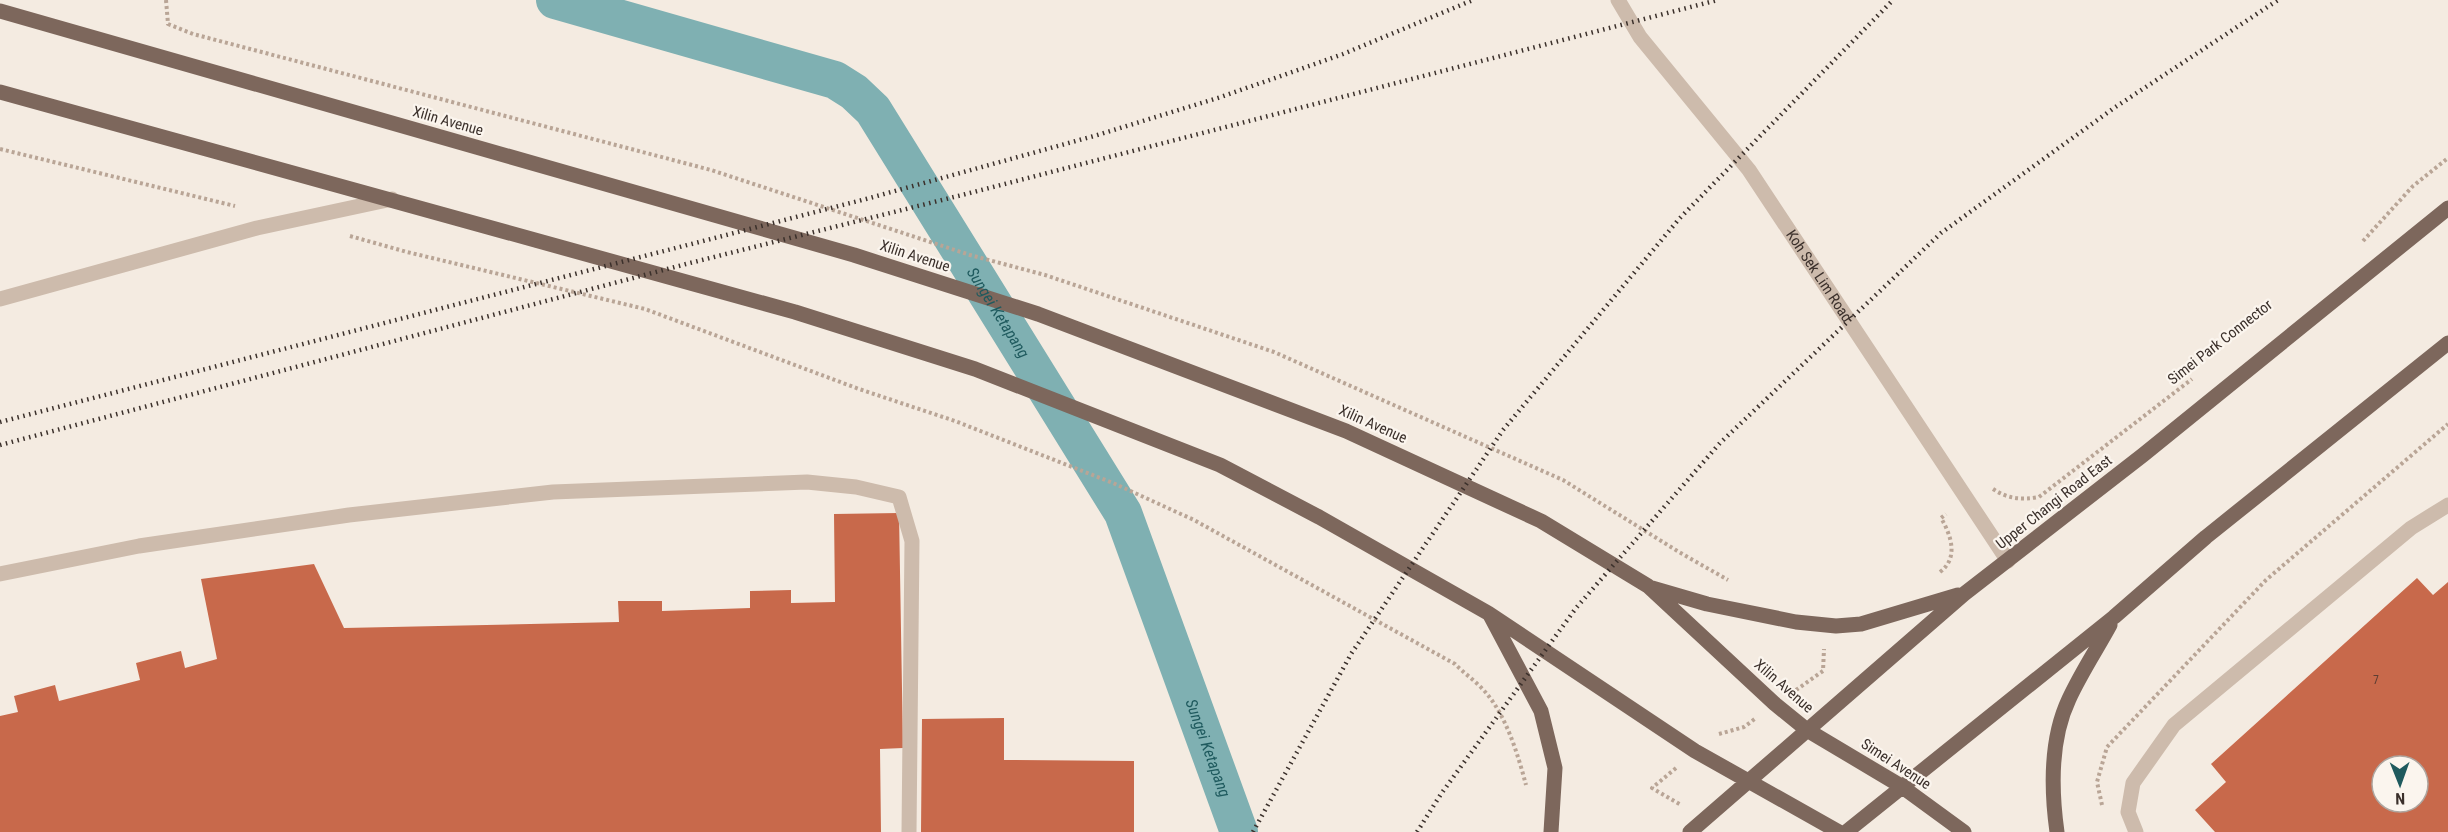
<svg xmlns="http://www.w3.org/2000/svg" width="2448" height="832" font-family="'Roboto Condensed',sans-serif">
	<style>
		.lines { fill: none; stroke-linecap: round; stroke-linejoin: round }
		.canal { stroke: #7fb0b2; stroke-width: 38 }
		.building { fill: #c8694b; fill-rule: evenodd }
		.path { stroke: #b9a596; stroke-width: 4; stroke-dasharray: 3 3; stroke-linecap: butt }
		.minor { stroke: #cdbbac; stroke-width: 15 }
		.major { stroke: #7d675c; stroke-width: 15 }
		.rail { stroke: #3b302b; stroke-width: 4.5; stroke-dasharray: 1.5 4.5; stroke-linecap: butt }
		.labels { text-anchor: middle; stroke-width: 4.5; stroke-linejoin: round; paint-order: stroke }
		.number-label { font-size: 12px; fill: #5e3e33 }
		.street-label { font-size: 15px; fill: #3b302b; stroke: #fbf5ee }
		.water-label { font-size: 16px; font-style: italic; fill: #1f5a5e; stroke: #fbf5ee }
	</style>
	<rect width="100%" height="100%" fill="#f4ebe1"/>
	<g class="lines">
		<path class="canal" id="s1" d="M555,0L835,80L854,92L873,110L1123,513L1239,832"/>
	</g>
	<path class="building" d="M899,513L903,748L880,749L881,832H0V716L18,712L14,696L55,685L59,701L140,680L136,663L181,651L185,668L217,659L201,579L314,564L344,628L619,622L618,601H662V611L750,608V591L791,590V603L835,602L834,514Z
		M2417,578L2433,595L2448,582V832H2215L2195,810L2226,782L2211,764ZM2382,766H2418V802H2382Z
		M1004,718V760L1134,761V832H921L922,719Z"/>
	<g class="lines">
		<path class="path" d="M166,0L168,24L193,34L711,170L970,255L1045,275L1274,352L1563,480L1679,552L1728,580
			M0,149L235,206
			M350,236L407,252L645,309L859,389L955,421L1113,483L1194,520L1455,664C1465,674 1478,683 1487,694C1507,718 1518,755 1526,785
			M2363,241L2413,186L2448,158
			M1993,489C2008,499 2021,500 2039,497L2192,379
			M1940,572C1959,558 1951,535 1941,518L1946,514
			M1796,690L1823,671L1824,649
			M1719,734L1744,727L1756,718
			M1676,768L1652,788L1681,805
			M2102,805L2097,782L2107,747L2266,580L2448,424"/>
		<g class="minor">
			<path id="s2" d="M1618,0L1640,37L1749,170L2008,561"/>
			<path d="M0,299L257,228L392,199"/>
			<path d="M0,574L139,546L349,515L553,492L807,482L856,487L899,497L912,541L909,832"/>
			<path d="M2136,832L2128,812L2133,783L2174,725L2411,528L2448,505"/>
		</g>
		<path class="major" d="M0,11L854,255L1038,314L1346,431L1541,521L1648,586L1775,704L1807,730L1901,786L1964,832
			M0,92L795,312L975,369L1220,465L1319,517L1488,613L1695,751L1839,832
			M1652,588L1707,604L1796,622L1836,626L1861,624L1958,595
			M1490,615L1541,711L1555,768L1551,832
			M1690,832L1964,594L2143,455L2448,208
			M1846,832L2114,617L2206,537L2448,343
			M2057,832C2051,789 2050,739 2069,699C2081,673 2097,649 2110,625"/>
		<path class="rail" d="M0,422L866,199L1094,136L1221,97L1343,54L1473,0
			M0,445L690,263L966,194L1718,0
			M1253,832L1351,654L1503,430L1679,219L1893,0
			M1417,832L1441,794L1576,608L1720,443L1941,233L2114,108L2278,0"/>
	</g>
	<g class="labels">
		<g class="number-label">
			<text x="2376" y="684">7</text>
		</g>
		<g class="street-label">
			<text transform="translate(448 121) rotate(16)" y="5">Xilin Avenue</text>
			<text transform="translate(915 256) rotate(18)" y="5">Xilin Avenue</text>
			<text dy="5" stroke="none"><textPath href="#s2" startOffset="342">Koh Sek Lim Road</textPath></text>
			<text transform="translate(2220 342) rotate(-38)" y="5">Simei Park Connector</text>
			<text transform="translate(1373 424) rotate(24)" y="5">Xilin Avenue</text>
			<text transform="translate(2054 502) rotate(-38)" y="5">Upper Changi Road East</text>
			<text transform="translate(1784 686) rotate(41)" y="5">Xilin Avenue</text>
			<text transform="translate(1896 764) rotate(33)" y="5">Simei Avenue</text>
		</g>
		<g class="water-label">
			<text dy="6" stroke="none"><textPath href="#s1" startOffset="578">Sungei Ketapang</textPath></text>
			<text dy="6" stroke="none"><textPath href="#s1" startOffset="1064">Sungei Ketapang</textPath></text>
		</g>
	</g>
	<g transform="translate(2400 784) rotate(179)"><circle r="28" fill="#fbf5ee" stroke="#aea6a0" stroke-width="1.5"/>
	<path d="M0-4.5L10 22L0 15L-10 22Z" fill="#1f5a5e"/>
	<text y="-9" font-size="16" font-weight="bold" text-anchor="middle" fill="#3b302b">N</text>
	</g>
</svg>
